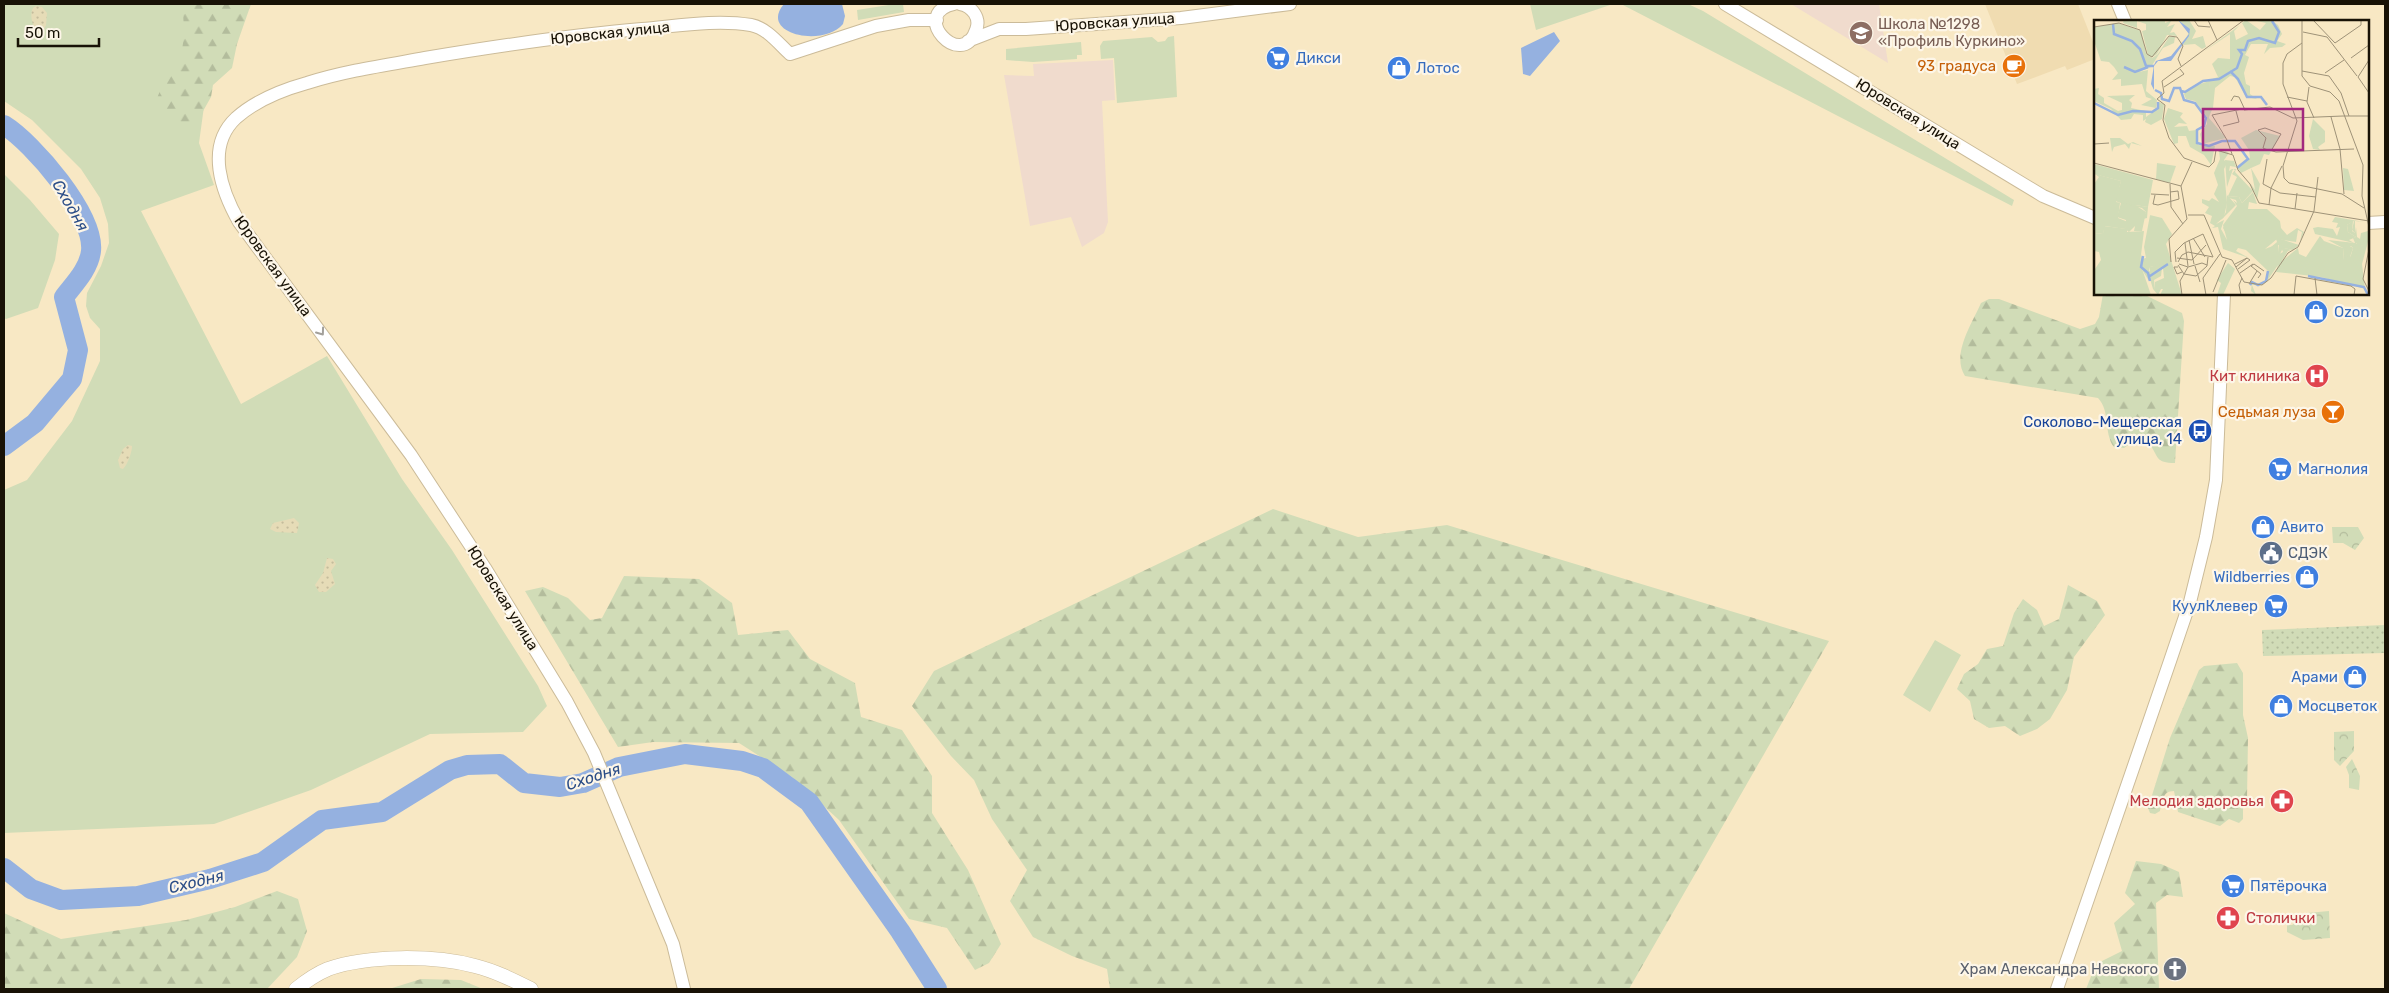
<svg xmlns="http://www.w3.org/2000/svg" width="2389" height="993" font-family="Rubik,sans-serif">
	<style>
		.built { fill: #f0dcb1 }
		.education { fill: #f0dbcd }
		.grass { fill: #d1dcb7 }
		.forest { fill: url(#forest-firs) }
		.sand { fill: url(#sand-dots) }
		.park { fill: url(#park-crowns) }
		.garden { fill: url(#garden-dots) }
		.water { fill: #95b1e0 }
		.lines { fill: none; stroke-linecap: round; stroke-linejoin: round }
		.river { stroke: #95b1e0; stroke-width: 20 }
		.tertiary-casing { stroke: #cbbb99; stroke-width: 14 }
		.secondary-casing { stroke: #cbbb99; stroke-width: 15 }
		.tertiary { stroke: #fff; stroke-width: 12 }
		.secondary { stroke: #fff; stroke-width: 14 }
		.oneway { stroke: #a3a09b }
		.labels { text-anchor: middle; stroke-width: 4.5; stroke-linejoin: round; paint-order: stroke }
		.street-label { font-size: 15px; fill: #181206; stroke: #fdf6e8 }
		.education-label { font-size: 15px; fill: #785e54; stroke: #fdf6e8; text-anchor: start }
		.shop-label { font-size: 15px; fill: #366cbe; stroke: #fdf6e8; text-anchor: start }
		.food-label { font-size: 15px; fill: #c56008; stroke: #fdf6e8; text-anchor: end }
		.health-label { font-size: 15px; fill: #be3a42; stroke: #fdf6e8; text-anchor: end }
		.transit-label { font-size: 15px; fill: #164399; stroke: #fdf6e8; text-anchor: end }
		.service-label { font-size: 15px; fill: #4e5e75; stroke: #fdf6e8; text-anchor: start }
		.worship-label { font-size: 15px; fill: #5b616d; stroke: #fdf6e8; text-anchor: end }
		.water-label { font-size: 16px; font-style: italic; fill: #2b4d87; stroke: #fdf6e8 }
		.inset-river { fill: none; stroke: #95b1e0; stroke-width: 2.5 }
		.inset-road { fill: none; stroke: #9e9278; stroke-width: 1 }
		.view { fill: #a2287e; fill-opacity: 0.15; stroke: #a2287e; stroke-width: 2.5 }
		.inset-edge { fill: none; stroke: #181206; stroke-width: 2.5 }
	</style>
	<defs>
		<pattern id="forest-firs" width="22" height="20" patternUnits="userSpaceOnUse" patternTransform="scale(1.25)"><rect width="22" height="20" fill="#d1dcb7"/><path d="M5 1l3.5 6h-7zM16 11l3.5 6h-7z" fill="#b3bc9c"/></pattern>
		<pattern id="sand-dots" width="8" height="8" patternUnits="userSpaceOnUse" patternTransform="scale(1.25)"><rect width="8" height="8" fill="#e6dcb7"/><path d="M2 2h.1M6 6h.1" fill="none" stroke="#c5bc9c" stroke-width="1.8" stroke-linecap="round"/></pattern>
		<pattern id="park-crowns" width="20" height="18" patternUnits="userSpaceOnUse" patternTransform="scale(1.25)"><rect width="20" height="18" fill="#d1dcb7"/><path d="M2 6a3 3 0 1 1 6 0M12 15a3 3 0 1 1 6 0" fill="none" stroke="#b3bc9c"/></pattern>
		<pattern id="garden-dots" width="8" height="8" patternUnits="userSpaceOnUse" patternTransform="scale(1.25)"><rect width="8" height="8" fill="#d1dcb7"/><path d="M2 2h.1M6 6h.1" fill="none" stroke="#b3bc9c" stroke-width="1.8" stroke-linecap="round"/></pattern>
	</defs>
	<rect width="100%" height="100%" fill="#f8e8c4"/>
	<path class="built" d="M1985,4H2078L2095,47V59L2067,70L2065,66L2017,84Z"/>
	<path class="education" d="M1791,4H1879L1888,63Z
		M1113,60L1115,100L1102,101L1108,222L1104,233L1082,247L1071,217L1030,226L1004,75L1034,76L1033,64Z"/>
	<path class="grass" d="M4,4H218L199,143L214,185L141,211L241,404L327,356L402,479L452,550L538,686L547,706L523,732L430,734L311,790L214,824L4,833V490L27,480L72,421L100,361V329L90,318L86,306L87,293L101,266L109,243L108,224L100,198L81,169L32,120L4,101Z
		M895,4H903L904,12L858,20L857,10Z
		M1530,4H1613L1536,30Z
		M1621,4H1688L1703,11L2014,200L2012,206Z
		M1174,36L1177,97L1117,103L1114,58L1101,59L1100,46L1103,41L1152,37L1158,42L1165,41L1168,37Z
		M1081,42L1082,55H1077V59L1033,62L1006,60V49Z
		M4,174L30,200L59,234L55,260L38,308L6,319L4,318Z
		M1935,640L1961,655L1930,712L1903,695Z"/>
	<path class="forest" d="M182,4H251L237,44L232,68L213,85L211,97L198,120C186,123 176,126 164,119C141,104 176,71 181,54C185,40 184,19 182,4Z
		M2103,294H2143L2182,313L2184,321L2175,463C2155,463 2159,457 2149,443H2131L2124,448L2114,447C2103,432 2111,412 2098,398L1965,376C1951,354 1972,324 1981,303L1989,299H1999L2080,329L2095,324L2099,317Z
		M1273,509L1358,537L1447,525L1829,641L1629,989H1110L1107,969L1072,956L1033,937L1010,901L1027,870L992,819L974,780L951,756L912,706L934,671Z
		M624,576L699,579L732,603L738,635L788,630L810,659L855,683L861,717L902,730L932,776V813L968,870L1001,944L989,963L975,970L947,928L909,919L839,820L792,777L739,743L653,742L618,747L525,591L543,587L568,598L590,620L602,618Z
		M2068,585L2097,601L2105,615L2074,657L2067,690L2050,719L2037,729L2020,736L2005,726L1989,728L1974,719L1970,701L1957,689L1964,674L1978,664L1987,649L2003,646L2014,613L2023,599L2037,610L2044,626L2059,619Z
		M2237,663L2243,673V715L2248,738L2247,799L2243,802V819L2239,823L2229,819L2220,826L2178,812L2174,791C2162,791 2162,802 2160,811L2155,814L2150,813L2148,808L2170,738L2199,670L2204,666Z
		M2136,861L2161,864L2179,872L2183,897L2167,895L2156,903L2159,989H2086L2096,964L2122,951L2114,923L2135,904L2125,893Z
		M277,891L298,899L307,931L297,957L267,989H4V913L61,939L186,920L235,907Z
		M421,979L461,980L483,989H389Z"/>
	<path class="sand" d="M36,6L42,7L47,13L46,25L42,33H38C33,28 29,15 33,8Z
		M128,445L132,446C132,452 128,464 123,469L120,468L118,460L123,449Z
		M294,518L299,523L297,533L276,532L270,529L273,523Z
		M327,558L333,559L336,564L331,571L335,584L326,592H319L315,585L323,573Z"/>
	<path class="park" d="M2332,527H2358L2364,538L2355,550L2343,543H2333Z
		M2354,731V751L2340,766L2334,760V732Z
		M2352,759L2360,776L2359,790L2349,788V775L2346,767Z
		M2329,911L2330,938L2303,940L2287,932V925H2292L2307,913Z"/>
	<path class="garden" d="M2385,625V653L2263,656L2262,630Z"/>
	<path class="water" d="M784,4H842L845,16L843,24C823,48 758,34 784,4Z
		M1554,32L1560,41L1530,76L1523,74L1521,48Z"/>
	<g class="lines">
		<path class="river" d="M4,125C33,143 95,215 91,251C89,269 74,284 64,297L78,350L72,379L35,423L4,446
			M4,868L31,889L61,900L138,896L210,879L263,862L322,820L382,812L450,770L467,765L500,764L524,783L560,787L583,783L619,767L685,754L742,761L763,768L809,802L900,931L937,989"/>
		<g class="tertiary-casing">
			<path id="tertiary" d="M954,4C908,14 962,72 976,30C981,18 972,6 960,4
				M1725,4L2043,196L2095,218
				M2118,4L2125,21
				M968,41L999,29H1026L1181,18L1290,4
				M2368,223L2385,222
				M684,989L673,944L594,753L567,702L485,568L411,455L239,222C222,192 205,147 236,118C255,101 282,90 307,83C345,71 386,65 425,58C497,46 569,35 642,29C677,26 716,19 751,25C767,28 779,44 790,54L876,26L909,20H937
				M2057,989L2170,661L2190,602L2206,537L2216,480L2224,294"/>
		</g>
		<g class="secondary-casing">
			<path id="secondary" d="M296,989C306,981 316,974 328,969C368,955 434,955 475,966C495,971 513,980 531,989"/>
		</g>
		<use href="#tertiary" class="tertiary"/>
		<use href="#secondary" class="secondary"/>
	</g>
	<defs><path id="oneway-chevron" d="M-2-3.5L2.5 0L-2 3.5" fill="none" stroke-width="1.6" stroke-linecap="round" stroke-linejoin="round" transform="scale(1.25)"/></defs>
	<use class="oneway" href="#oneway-chevron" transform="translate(321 332) rotate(54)"/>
	<defs>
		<g id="school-disc" transform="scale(1.25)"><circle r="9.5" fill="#8d6e63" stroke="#fdf6e8"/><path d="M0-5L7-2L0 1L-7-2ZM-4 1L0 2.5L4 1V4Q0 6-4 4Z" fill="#fff"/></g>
		<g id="supermarket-disc" transform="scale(1.25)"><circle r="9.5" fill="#3f7fe0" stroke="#fdf6e8"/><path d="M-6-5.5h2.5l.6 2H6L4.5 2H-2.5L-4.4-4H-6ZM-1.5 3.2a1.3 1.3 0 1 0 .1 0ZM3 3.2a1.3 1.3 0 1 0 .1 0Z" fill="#fff"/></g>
		<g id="cafe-disc" transform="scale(1.25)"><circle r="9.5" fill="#e8710a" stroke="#fdf6e8"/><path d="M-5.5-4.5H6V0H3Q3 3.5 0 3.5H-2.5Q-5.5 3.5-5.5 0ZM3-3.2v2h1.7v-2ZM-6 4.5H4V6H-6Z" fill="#fff"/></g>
		<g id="shop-disc" transform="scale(1.25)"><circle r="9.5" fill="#3f7fe0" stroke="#fdf6e8"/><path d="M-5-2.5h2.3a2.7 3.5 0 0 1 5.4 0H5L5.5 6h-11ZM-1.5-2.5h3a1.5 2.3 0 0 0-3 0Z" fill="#fff"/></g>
		<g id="hospital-disc" transform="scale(1.25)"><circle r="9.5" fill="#e0444e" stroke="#fdf6e8"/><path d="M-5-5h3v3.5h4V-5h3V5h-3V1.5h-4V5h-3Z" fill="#fff"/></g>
		<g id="bar-disc" transform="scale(1.25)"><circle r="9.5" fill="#e8710a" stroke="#fdf6e8"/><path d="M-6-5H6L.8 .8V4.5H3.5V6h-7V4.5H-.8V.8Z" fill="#fff"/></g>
		<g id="bus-disc" transform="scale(1.25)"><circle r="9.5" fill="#1a4fb4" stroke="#fdf6e8"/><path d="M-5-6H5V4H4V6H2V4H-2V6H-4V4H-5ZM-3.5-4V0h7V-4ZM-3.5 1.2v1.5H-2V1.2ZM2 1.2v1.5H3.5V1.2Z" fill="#fff"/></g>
		<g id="civic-disc" transform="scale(1.25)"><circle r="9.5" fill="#5c6f8a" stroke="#fdf6e8"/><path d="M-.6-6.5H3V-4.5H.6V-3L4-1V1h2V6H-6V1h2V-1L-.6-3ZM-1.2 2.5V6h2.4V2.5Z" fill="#fff"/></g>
		<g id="pharmacy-disc" transform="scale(1.25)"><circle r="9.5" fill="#e0444e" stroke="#fdf6e8"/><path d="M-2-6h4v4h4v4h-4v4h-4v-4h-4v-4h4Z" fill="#fff"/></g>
		<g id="church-disc" transform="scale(1.25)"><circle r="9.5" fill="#6b7280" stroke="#fdf6e8"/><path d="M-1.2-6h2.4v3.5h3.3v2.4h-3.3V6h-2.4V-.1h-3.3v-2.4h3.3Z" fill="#fff"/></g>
	</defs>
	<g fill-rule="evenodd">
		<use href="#school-disc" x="1861" y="33"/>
		<use href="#supermarket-disc" x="1278" y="58"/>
		<use href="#cafe-disc" x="2014" y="66"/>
		<use href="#shop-disc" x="1399" y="68"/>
		<use href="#shop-disc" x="2316" y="312"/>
		<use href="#hospital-disc" x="2317" y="376"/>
		<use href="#bar-disc" x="2333" y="412"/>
		<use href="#bus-disc" x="2200" y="431"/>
		<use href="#supermarket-disc" x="2280" y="469"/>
		<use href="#shop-disc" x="2263" y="527"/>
		<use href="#civic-disc" x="2271" y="553"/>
		<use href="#shop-disc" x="2307" y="577"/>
		<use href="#supermarket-disc" x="2276" y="606"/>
		<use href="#shop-disc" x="2355" y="677"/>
		<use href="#shop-disc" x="2281" y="706"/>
		<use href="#pharmacy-disc" x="2282" y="801"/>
		<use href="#supermarket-disc" x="2233" y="886"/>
		<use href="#pharmacy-disc" x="2228" y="918"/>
		<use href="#church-disc" x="2175" y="969"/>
	</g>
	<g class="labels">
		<g class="street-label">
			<text transform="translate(1115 22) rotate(-4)" y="5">Юровская улица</text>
			<text transform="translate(610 33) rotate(-6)" y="5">Юровская улица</text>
			<text transform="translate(1908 114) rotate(32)" y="5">Юровская улица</text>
			<text transform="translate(273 266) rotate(54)" y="5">Юровская улица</text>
			<text transform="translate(503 598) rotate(58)" y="5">Юровская улица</text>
		</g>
		<g class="education-label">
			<text x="1878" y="29">Школа №1298<tspan x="1878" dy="17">«Профиль Куркино»</tspan></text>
		</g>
		<g class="shop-label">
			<text x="1296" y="63">Дикси</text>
			<text x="1416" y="73">Лотос</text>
			<text x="2334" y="317">Ozon</text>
			<text x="2298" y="474">Магнолия</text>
			<text x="2280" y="532">Авито</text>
			<text x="2290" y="582" text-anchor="end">Wildberries</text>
			<text x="2258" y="611" text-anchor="end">КуулКлевер</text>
			<text x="2338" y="682" text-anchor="end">Арами</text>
			<text x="2298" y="711">Мосцветок</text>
			<text x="2250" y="891">Пятёрочка</text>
		</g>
		<g class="food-label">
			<text x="1996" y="71">93 градуса</text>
			<text x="2316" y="417">Седьмая луза</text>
		</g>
		<g class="health-label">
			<text x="2300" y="381">Кит клиника</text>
			<text x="2264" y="806">Мелодия здоровья</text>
			<text x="2246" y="923" text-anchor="start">Столички</text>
		</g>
		<g class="transit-label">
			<text x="2182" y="427">Соколово-Мещерская<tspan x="2182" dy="17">улица, 14</tspan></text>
		</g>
		<g class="service-label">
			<text x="2288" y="558">СДЭК</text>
		</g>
		<g class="worship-label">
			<text x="2158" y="974">Храм Александра Невского</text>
		</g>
		<g class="water-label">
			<text transform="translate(71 205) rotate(60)" y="6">Сходня</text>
			<text transform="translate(593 776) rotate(-18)" y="6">Сходня</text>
			<text transform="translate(196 881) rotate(-14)" y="6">Сходня</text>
		</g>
	</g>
	<g transform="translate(2094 20)">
		<rect width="275" height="275" fill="#f8e8c4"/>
		<path d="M115,61L118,86L115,98L132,118L108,124L106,114L113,104V97L101,81L92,79L90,74L95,68ZM131,140L140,141L142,147L136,146L135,151L138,149H142L141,152L159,171L148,183L145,177L134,176L143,157L138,154L141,150L139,149L133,167ZM63,143L82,146L76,163L62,159ZM0,144L59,160L54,187L41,185L52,192L48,211H40L41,206L35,212L31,209L32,200L23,197L27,183L21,181L27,161L0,154ZM133,175L142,185L127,200L132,192ZM57,190L56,195L68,198L78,214L72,224L88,275H66L69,269H61V262L70,258L69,248L75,244L56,247L55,251L59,253L55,261L47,248L46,243L47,234L48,239L52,238L50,227ZM259,201L258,211L261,213L262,207L263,217L266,219L267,213L274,211L275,218L268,226L262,223L265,230L268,227L271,228L265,232L261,226H256L259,228L256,237L250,240L249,228L234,220L261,223L259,218L262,217L254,212L253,205ZM132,202L137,215L142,213L154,223L162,224L170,219L181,217L205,225L199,230L189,228L180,246L173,236L180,238L177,232L181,229L184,235L185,225L170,229L177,227L183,222L182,219L175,218L156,229L152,227L153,223L149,226L144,224L139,219L142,216L133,215L129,208ZM134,243L141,249L129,275H123L127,263L123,260Z" fill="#d1dcb7"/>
		<path d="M30,0H71V3L78,0L73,7L81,4L76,13L80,12L83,16L73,15L63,34L58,37L54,35L48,11L52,10V4L43,1V8L29,3ZM84,0H95L102,11L98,19L109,16L112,27L108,29L101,24L89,25L96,10ZM152,0L166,10L172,3L163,1L177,0L184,5L188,14L183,21L192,24L188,27L176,28L170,34L174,24H157L151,35L155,37L150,53L152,64L156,66V74L163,79L152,77L141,57L136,56L121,68L119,88L116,94L115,60L124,57L118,44L124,38L136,39V14L109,32L146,5L140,11L142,20L154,14L148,3ZM24,3L47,11L52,33L58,38L64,34L75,17H81L80,23L69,28L57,47L45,52L54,50L52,71L63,80L62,88L47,85L58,79L52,77L48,64L27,66V59L18,60L24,53L20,47L15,42L7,41L0,21L1,7ZM5,68L4,74L10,78V83L24,91L28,90V83L13,76L41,75L35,80L38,83L37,88L52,91V97L64,88V82L70,84L68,99L57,105L51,102L52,99L49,101V95L40,94L37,99L27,100L17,89L0,81V69ZM74,88L89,93L86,97L93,104L85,103L80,107L93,106L95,111L102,110L104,125L121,126L117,145L110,135L96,127L92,116H84V123L80,124L70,99ZM162,110L186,116L175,135L170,134L166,144L157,148L166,164L163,179L156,163L161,170L157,148L147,153L144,148L156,138L155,130L147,118ZM16,118H26L34,124L39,122L48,126L37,123L35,129L31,124L20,127L18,132ZM130,130L135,133L130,140L133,143L130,149L133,183L130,197L122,204L130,200L127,209L133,220L129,205L143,186L139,180L143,183L142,180L135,178L134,176L145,177L148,183L159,172L163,184L155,182L154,189H173L186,201L187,208L193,215L203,208L210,212L206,222L208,212L204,210L202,222L183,219L171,229L184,224L185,234L189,232L187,227L198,230L194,231L188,241L204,228L205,234L212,237L226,216L230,221L249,228L250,240V235L256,237L257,235L259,228L256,225L260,226L265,221L268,226L270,218H275L268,244L271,269L227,257L182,252L184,245L173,261L165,265H158L162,275L157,271L158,262L163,264L173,261L174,251L152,230L144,228L142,231L155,238L129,229L124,207L118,208L121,206L116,203L118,196L111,193L115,187L108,183V179L115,181L118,178L125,182L120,174L124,165L120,153L126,139L125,131ZM1,154L27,161L22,182L54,187L53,198L49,199L52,192L48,188L26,183L24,198L34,202L31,209L11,206L9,213L0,214V164L5,157ZM241,197L270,202L261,201V213L258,210L260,201L253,205L254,212L262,217L255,220L260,223L221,214L219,208L224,207L239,209L243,216L246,207L242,208L244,203L238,202ZM71,243L74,246L68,248L67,256L60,260L61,269L69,265L64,275L59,269L54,252L56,255V247Z" fill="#d1dcb7"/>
		<path d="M10,206L33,209V212L50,211L46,243L57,275H0L1,249L7,240L5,232L0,231V214L9,213Z" fill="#d1dcb7"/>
		<path d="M219,99L231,111V122L224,127L226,130L219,129L215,116ZM249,148L254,149L260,171L250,170Z" fill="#d1dcb7"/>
		<path d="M84,0L96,9L95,16L77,41H64L60,46V70L57,64L60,45L62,41L77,36L95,14Z" fill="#95b1e0"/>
		<path class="inset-river" d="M19,4L20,14L38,21L46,29L52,46H60M30,47L41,52L54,47M136,51L144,59L153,77H167L173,85M61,70L67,73L68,79L75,81L80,68H86L90,80L101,83L112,98L110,106L103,110V123L115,126L128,121H141L154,139L143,148M87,71L91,72L109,61L125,59L143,48L148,34L145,30H151L154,21L165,18L181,23L185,12L178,1M0,83L24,95L39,91L58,92L64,88V82M49,236L47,247L54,253L56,261M56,256L74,244M214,256L270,267L274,275M156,265L158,262L164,265L172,261L174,251"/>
		<path class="inset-road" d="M100,0L104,6L116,7M114,0L123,20M150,0L68,61L70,73L63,79L71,85L69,100L75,118L90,138L115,147L120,142L122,130L139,135L144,150L156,164L165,183L275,201M208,0V56L216,66L236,72L245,81L269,145L268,176L275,207M219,0L241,23L267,5V1M245,0H261M0,7L25,3L46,10L53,34L58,37L75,16L83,17L89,26L84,39L87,46M209,12L233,17L263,56M208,23L193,34L189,43V64L203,101L189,146L190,158L195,163L248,174L270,188M257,38L275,25M275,40L264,57L275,73M208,51L235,56L247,73L255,96M231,53L250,40M70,67L90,54L86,49M215,67L213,82L220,98M193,77L213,81M137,81L140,76L145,77L151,90M150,90L176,87L199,98L249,96M249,96H275M237,97L246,129L250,174M129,106L145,102L142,91M0,124L15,123M177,131L187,114L171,108L164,110L172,118L169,128L171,129L182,132L260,129M138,134L133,120L118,95L148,89M173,139L169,164L186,173L222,177M0,143L87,166M275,151V181M76,164L77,187L89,204M57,174L75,175M61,175L59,184L64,185L85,179L84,171L76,172M175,185L177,168L188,146M201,189L203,173M94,195H110L128,237L138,240L150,262L168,265L177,258L194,233L204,227L220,191L224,157M99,218L111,237M95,220L100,244M91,223L94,246M275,229L269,259L275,271M83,238L98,240L112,225M77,242L75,219L93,199L87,166L98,142M82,242L81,232L90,223L109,214L119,237L94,232L88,235L84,242M85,244L94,247L108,243L113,245M141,244L153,238L142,247M84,245L90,254L102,256L113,246L114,237M101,246L106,262M84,247H80L83,254L88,252M144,249L156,240L153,238M146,253L159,244M164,258L167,254L157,246L160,244L170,251M221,258L223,275M155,264L163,251M119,272L132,240M88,275L86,261L94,247M112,275L109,258L126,234M147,275L145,265L148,258M200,275L202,256L257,266L261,269L260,275"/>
		<path class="view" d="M109,89H209V130H109Z"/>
		<rect width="275" height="275" class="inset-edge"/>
	</g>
	<rect width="2389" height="993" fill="none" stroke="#181206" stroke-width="10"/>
	<path d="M18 38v8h81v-8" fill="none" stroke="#181206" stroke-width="2.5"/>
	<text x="25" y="38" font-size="15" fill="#181206" stroke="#fdf6e8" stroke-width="4" paint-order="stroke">50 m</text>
</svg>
